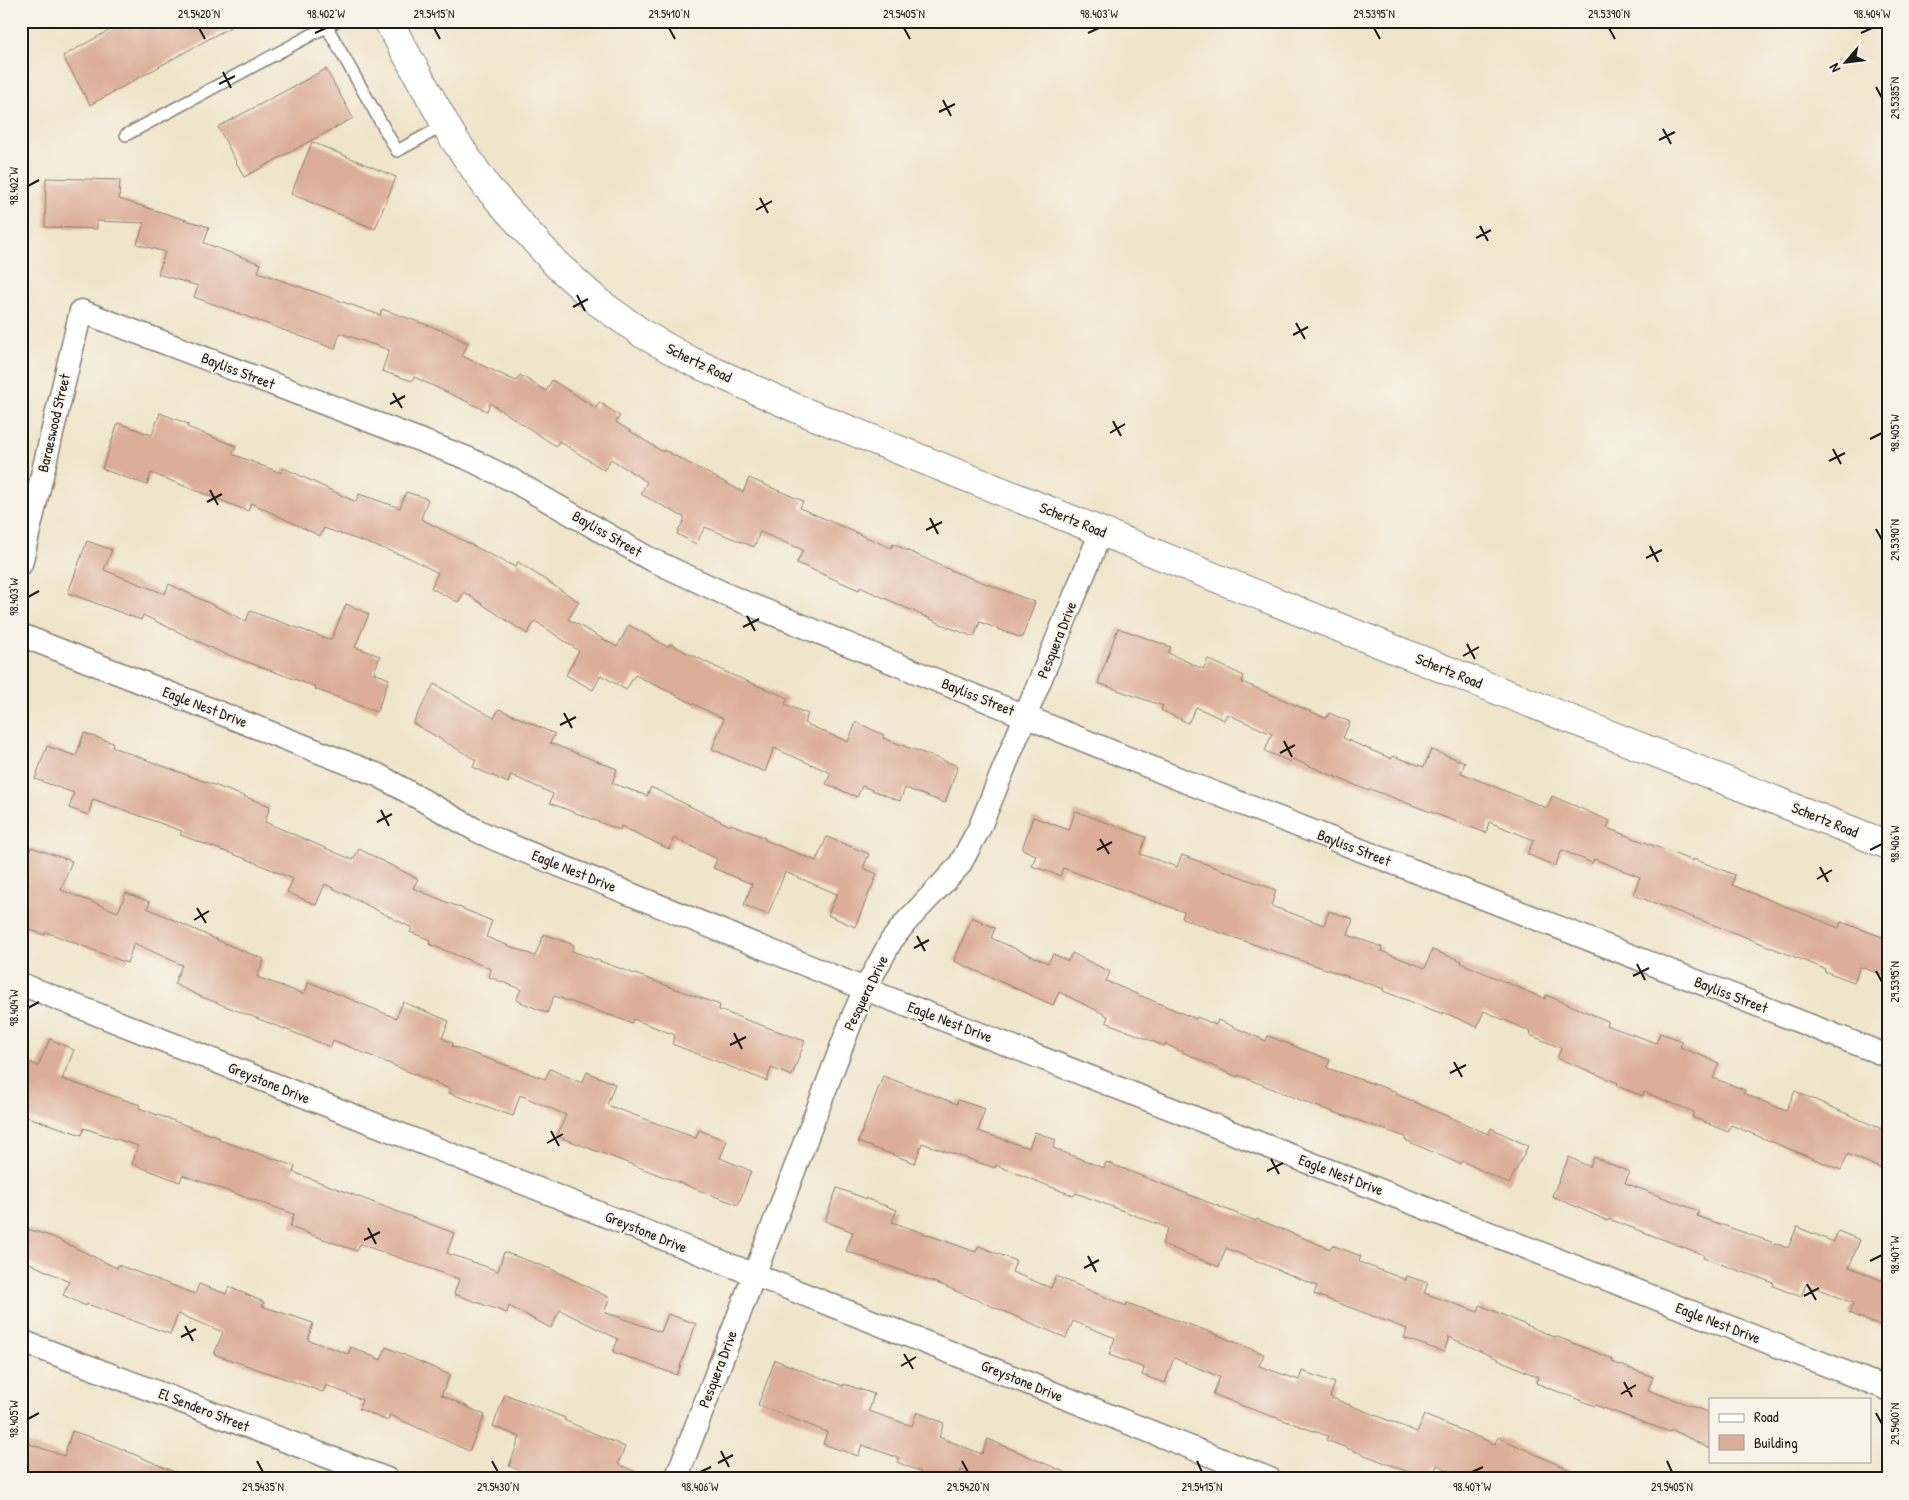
<svg xmlns="http://www.w3.org/2000/svg" width="1909" height="1500" font-family="'Patrick Hand',sans-serif">
	<style>
		.building { fill: #dcad98 }
		.lines { fill: none; stroke-linecap: round; stroke-linejoin: round }
		.lane-casing { stroke: #868073; stroke-width: 14 }
		.street-casing { stroke: #868073; stroke-width: 25 }
		.secondary-casing { stroke: #868073; stroke-width: 30 }
		.lane { stroke: #fff; stroke-width: 11 }
		.street { stroke: #fff; stroke-width: 22 }
		.secondary { stroke: #fff; stroke-width: 28 }
		.ticks { fill: none; stroke: #1c1c1c; stroke-width: 2 }
		.labels { text-anchor: middle; stroke-width: 4; stroke-linejoin: round; paint-order: stroke }
		.street-label { font-size: 15px; fill: #1c1c1c; stroke: #f7f3e8 }
		.neatline { fill: none; stroke: #1c1c1c; stroke-width: 2 }
		.ticks-label { font-size: 12px; text-anchor: middle; fill: #1c1c1c }
	</style>
	<rect width="100%" height="100%" fill="#f7f3e8"/>
	<filter id="ink" filterUnits="userSpaceOnUse"><feTurbulence type="fractalNoise" baseFrequency=".02" numOctaves="2"/><feDisplacementMap in="SourceGraphic" scale="10" xChannelSelector="R" yChannelSelector="G"/><feConvolveMatrix kernelMatrix="1 2 1 2 8 2 1 2 1" color-interpolation-filters="sRGB"/></filter>
	<filter id="wash" filterUnits="userSpaceOnUse"><feTurbulence type="fractalNoise" baseFrequency=".0096" numOctaves="4" result="noise"/><feDisplacementMap in="SourceGraphic" scale="20" xChannelSelector="R" yChannelSelector="G"/><feGaussianBlur stdDeviation="1.12" result="paint"/><feColorMatrix in="noise" values="0 0 0 0 0 0 0 0 0 0 0 0 0 0 0 0 0 1.4 0 .05"/><feComposite in="paint" operator="in"/></filter>
	<g filter="url(#wash)">
		<rect width="100%" height="100%" fill="#efe5ca"/>
		<g id="blocks">
			<path class="building" d="M126,21H241L90,105L63,56Z
				M326,69L353,118L244,177L218,127Z
				M312,142L396,177L375,229L291,194Z
				M46,178L120,180L119,199L209,227L204,243L261,264L258,272L380,315L382,309L444,331L468,343L462,356L516,381L520,375L546,391L552,380L596,408L599,402L620,416L616,422L663,452L664,450L743,492L749,478L803,501L800,508L891,548L893,544L955,572L1035,602L1022,638L980,622L974,637L948,627L860,587L859,590L797,563L803,550L760,532L754,547L705,527L696,544L677,534L685,518L641,494L647,482L611,459L604,470L559,441L556,446L490,403L487,411L414,377L412,381L382,371L389,350L340,333L335,349L194,297L198,286L158,274L165,252L137,244L144,223L97,221V229L45,227Z
				M160,413L188,424L187,427L236,446L232,454L281,473L284,468L356,502L359,494L400,508L406,492L428,499L421,519L515,567L518,562L579,602L568,619L617,647L629,625L668,647L670,644L732,675L788,698L785,704L808,714L804,723L848,742L856,722L884,735L883,738L958,766L945,803L905,788L900,801L862,786L857,797L826,784L831,773L774,748L765,772L712,749L724,719L635,675L626,690L601,675L593,690L566,675L579,651L535,621L527,634L464,592L458,602L431,588L438,573L410,558L324,528L320,536L251,503L248,511L151,473L147,485L102,469L118,423L152,435Z
				M87,541L112,550L104,570L165,594L169,584L246,621L250,611L331,640L346,604L369,614L355,647L380,656L374,673L389,679L377,712L315,689L316,687L220,652L143,615L141,620L68,593Z
				M1118,628L1171,647L1168,653L1203,669L1208,659L1244,676L1242,682L1326,718L1329,713L1350,722L1343,738L1392,759L1393,756L1424,767L1431,750L1465,762L1461,773L1547,808L1552,796L1610,821L1607,828L1693,861L1694,859L1735,875L1732,885L1839,928L1841,922L1888,939V976L1860,967L1854,982L1824,971L1825,969L1735,933L1633,895L1640,877L1594,859L1592,863L1562,850L1555,866L1527,854L1534,840L1489,822L1486,833L1370,789L1369,791L1293,759L1291,762L1265,751L1272,734L1227,714L1224,720L1196,707L1188,723L1161,710L1163,706L1098,683Z
				M434,684L494,718L499,709L555,734L550,743L617,769L612,783L647,796L651,787L730,826L731,824L765,838V840L816,861L827,837L869,854L863,868L877,874L855,927L828,915L837,894L785,872L768,915L744,905L752,884L713,868L717,859L674,838L669,849L621,826L620,830L550,803L553,794L511,775L508,783L473,767L476,760L413,723Z
				M84,733L113,743L112,747L270,806L265,822L353,860L359,849L418,879L413,888L492,921L486,937L535,956L544,934L574,945L572,951L720,1005L719,1010L805,1041L792,1076L771,1068L767,1081L672,1044L675,1035L633,1019L632,1023L554,996L547,1013L516,1000L521,989L489,977L491,969L429,944L430,940L410,932L412,928L325,884L316,905L287,892L293,879L249,860L180,835L182,831L93,799L88,815L69,808L74,793L35,779L47,746L76,756Z
				M1075,811L1146,837L1140,854L1177,867L1182,855L1276,890L1271,906L1324,925L1329,911L1353,919L1348,935L1382,947L1381,951L1425,968L1432,950L1462,961L1461,963L1545,999L1546,995L1608,1021L1606,1025L1656,1043L1660,1033L1683,1041L1680,1047L1719,1063L1713,1078L1745,1090L1743,1093L1786,1111L1795,1091L1888,1132V1156L1882,1169L1848,1154L1841,1170L1731,1125L1728,1132L1692,1117L1694,1112L1644,1092L1643,1096L1617,1086L1618,1083L1557,1058L1561,1048L1530,1035L1531,1032L1484,1011L1477,1027L1443,1012V1014L1383,991L1384,989L1221,933L1182,918L1184,912L1063,868L1060,876L1032,866L1036,855L1022,849L1033,817L1069,830Z
				M31,847L72,861L61,890L118,912L126,893L150,902L147,908L231,946L264,959L257,977L304,994L309,982L396,1018L403,1002L449,1021L442,1038L453,1043L452,1046L545,1079L550,1069L582,1083L587,1072L615,1084L607,1105L696,1138L699,1130L727,1141L720,1158L751,1171L738,1205L557,1136L566,1115L520,1095L513,1116L449,1093L450,1089L333,1040L331,1047L202,997L174,984L182,965L134,943L127,963L46,932L45,935L21,927V875Z
				M972,917L995,928L991,938L1048,963L1053,954L1068,961L1072,953L1110,972L1106,981L1196,1019L1197,1017L1216,1025L1218,1020L1266,1041L1268,1036L1330,1060L1327,1068L1397,1092L1396,1094L1488,1134L1491,1128L1528,1146L1509,1184L1462,1161L1460,1164L1405,1140L1406,1137L1313,1105L1238,1075L1237,1077L1165,1044L1164,1046L1106,1022L1108,1016L1059,992L1053,1005L954,961Z
				M50,1039L74,1050L62,1079L140,1105L139,1108L220,1138L219,1140L295,1166L293,1172L454,1233L447,1253L498,1271L504,1252L551,1269L610,1298L604,1312L661,1332L668,1314L696,1324L677,1375L613,1352L618,1339L560,1310L551,1328L509,1306L507,1313L454,1294L459,1279L360,1244L357,1251L290,1227L294,1214L182,1175L180,1182L132,1164L138,1146L84,1128L82,1135L21,1115V1058L38,1066Z
				M883,1076L957,1104L958,1100L985,1109L978,1131L1029,1148L1035,1132L1056,1140L1053,1148L1104,1168L1106,1162L1256,1221L1257,1219L1330,1249L1332,1245L1361,1256L1359,1262L1406,1280L1407,1276L1428,1283L1424,1293L1478,1312L1480,1305L1554,1337L1555,1336L1613,1359L1612,1362L1653,1377L1648,1390L1710,1413V1449L1671,1429L1670,1432L1595,1405V1406L1536,1383L1538,1377L1449,1337L1444,1352L1404,1338L1407,1329L1314,1294L1317,1286L1226,1248L1219,1267L1162,1244L1168,1228L1076,1193L1074,1196L996,1165L995,1168L922,1143L915,1163L858,1142Z
				M1569,1157L1590,1167L1594,1157L1629,1172L1625,1183L1699,1211L1697,1216L1788,1248L1797,1227L1834,1242L1838,1231L1860,1240L1849,1267L1888,1283V1329L1849,1313L1853,1303L1806,1284L1801,1297L1773,1286L1774,1283L1703,1258L1704,1255L1609,1219L1608,1221L1552,1196Z
				M837,1188L897,1210L892,1222L976,1252L979,1246L1016,1261L1012,1272L1051,1288L1056,1276L1126,1306L1127,1303L1205,1330L1264,1354L1259,1366L1299,1380L1302,1371L1335,1383L1330,1397L1417,1432L1424,1415L1495,1444L1498,1437L1589,1479H1470L1437,1465L1431,1479H1427L1326,1440L1328,1436L1243,1406L1213,1394L1220,1377L1174,1358L1165,1383L1142,1375L1144,1368L1109,1355L1115,1338L1073,1321L1066,1338L942,1285L846,1251L853,1232L825,1221Z
				M21,1227L53,1237L117,1268L118,1265L195,1294L199,1284L226,1294L229,1287L264,1302L262,1306L313,1323L308,1340L348,1354L351,1347L381,1360L386,1347L450,1375L441,1395L485,1415L469,1451L390,1415L388,1421L359,1409L362,1400L326,1385L323,1392L214,1354L223,1332L178,1314L170,1334L87,1304L86,1306L63,1295L69,1282L21,1259Z
				M775,1360L843,1386L844,1384L874,1394L869,1411L912,1426L917,1412L944,1423L939,1437L982,1454L988,1439L1081,1479H983L961,1470L957,1479H918L921,1472L897,1462L899,1458L862,1445L858,1456L823,1444L827,1432L758,1405Z
				M505,1394L565,1418L564,1420L625,1447L618,1464L651,1479H541L509,1466L520,1437L493,1426Z
				M72,1431L108,1443L191,1479H21V1441L64,1456Z"/>
		</g>
	</g>
	<g filter="url(#ink)">
		<use href="#blocks" fill-opacity="0" stroke="#868073" stroke-width="1"/>
		<g class="lines">
			<g class="lane-casing">
				<path id="lane" d="M327,27L397,151L445,125
					M126,135L337,21"/>
			</g>
			<g class="street-casing">
				<path id="street" d="M21,564L81,311L467,458L512,480L648,558L734,598L1199,787L1888,1056
					M21,635L378,775L476,830L497,840L865,989L1888,1389
					M21,984L1270,1479
					M21,1341L387,1479
					M676,1479L854,1014L865,989L891,941L906,922L959,866L979,829L1101,532"/>
			</g>
			<g class="secondary-casing">
				<path id="secondary" d="M388,21L452,136L487,187L557,265L598,302L643,334L691,361L800,410L1318,619L1888,845"/>
			</g>
			<use href="#lane" class="lane"/>
			<use href="#street" class="street"/>
			<use href="#secondary" class="secondary"/>
		</g>
	</g>
	<path class="ticks" d="M199,28L205,39M434,28L440,39M669,28L675,39M904,28L910,39M1374,28L1380,39M1609,28L1615,39M315,33L326,28M1088,33L1099,28M1861,33L1872,28M223,72L231,88M219,84L235,76M1876,87L1882,98M943,100L951,116M939,112L955,104M1663,129L1671,144M1659,140L1675,132M28,186L39,180M760,198L768,213M756,210L772,201M1480,226L1488,241M1476,238L1491,230M577,295L585,311M573,307L588,299M1296,323L1305,339M1293,335L1308,327M393,393L402,408M390,404L405,396M1113,421L1121,436M1110,433L1125,424M1870,439L1882,433M1833,449L1841,464M1829,461L1845,453M210,490L218,505M207,502L222,494M930,518L938,534M1876,529L1882,540M926,530L942,522M1650,546L1658,562M1646,558L1662,550M28,597L39,591M747,616L755,631M743,627L759,619M1467,644L1475,659M1463,656L1479,647M564,713L572,728M560,725L576,717M1284,741L1292,757M1280,753L1295,745M381,810L389,826M377,822L392,814M1100,839L1109,854M1097,850L1112,842M1870,850L1882,844M1820,867L1828,882M1817,879L1832,870M197,908L206,923M194,920L209,911M917,936L925,951M914,948L929,940M1637,964L1645,980M1876,971L1882,982M1633,976L1649,968M28,1008L39,1002M734,1033L742,1049M730,1045L746,1037M1454,1062L1462,1077M1450,1073L1466,1065M551,1131L559,1146M547,1143L563,1134M1271,1159L1279,1174M1267,1171L1283,1163M368,1228L376,1244M364,1240L380,1232M1088,1256L1096,1272M1870,1261L1882,1255M1084,1268L1099,1260M1807,1284L1816,1300M1804,1296L1819,1288M185,1326L193,1341M181,1337L196,1329M904,1354L913,1369M901,1366L916,1357M1624,1382L1632,1397M1621,1394L1636,1385M1876,1413L1882,1424M28,1419L39,1413M721,1451L729,1467M257,1461L263,1472M492,1461L498,1472M962,1461L968,1472M1197,1461L1202,1472M1667,1461L1672,1472M718,1463L733,1455M700,1472L711,1467M1472,1472L1483,1467"/>
	<g class="labels">
		<g class="street-label">
			<text transform="translate(699 363) rotate(26)" y="5">Schertz Road</text>
			<text transform="translate(238 371) rotate(21)" y="5">Bayliss Street</text>
			<text transform="translate(54 423) rotate(-77)" y="5">Baraeswood Street</text>
			<text transform="translate(1073 520) rotate(22)" y="5">Schertz Road</text>
			<text transform="translate(607 534) rotate(30)" y="5">Bayliss Street</text>
			<text transform="translate(1057 640) rotate(-68)" y="5">Pesquera Drive</text>
			<text transform="translate(1449 671) rotate(22)" y="5">Schertz Road</text>
			<text transform="translate(978 697) rotate(22)" y="5">Bayliss Street</text>
			<text transform="translate(205 707) rotate(21)" y="5">Eagle Nest Drive</text>
			<text transform="translate(1825 820) rotate(22)" y="5">Schertz Road</text>
			<text transform="translate(1354 848) rotate(21)" y="5">Bayliss Street</text>
			<text transform="translate(574 871) rotate(22)" y="5">Eagle Nest Drive</text>
			<text transform="translate(866 993) rotate(-64)" y="5">Pesquera Drive</text>
			<text transform="translate(1731 995) rotate(21)" y="5">Bayliss Street</text>
			<text transform="translate(950 1022) rotate(21)" y="5">Eagle Nest Drive</text>
			<text transform="translate(269 1083) rotate(22)" y="5">Greystone Drive</text>
			<text transform="translate(1341 1175) rotate(21)" y="5">Eagle Nest Drive</text>
			<text transform="translate(646 1232) rotate(22)" y="5">Greystone Drive</text>
			<text transform="translate(1718 1323) rotate(21)" y="5">Eagle Nest Drive</text>
			<text transform="translate(718 1369) rotate(-69)" y="5">Pesquera Drive</text>
			<text transform="translate(1022 1381) rotate(22)" y="5">Greystone Drive</text>
			<text transform="translate(204 1410) rotate(21)" y="5">El Sendero Street</text>
		</g>
	</g>
	<rect width="1909" height="1500" fill="none" stroke="#f7f3e8" stroke-width="55"/>
	<rect x="1709" y="1398" width="162" height="65" fill="#f7f3e8" stroke="#9f9d96"/>
	<rect x="1719" y="1414" width="25" height="8" fill="#ffffff" stroke="#9f9d96"/>
	<text x="1754" y="1422" font-size="15" fill="#1c1c1c">Road</text>
	<rect x="1719" y="1435" width="25" height="15" fill="#dcad98" stroke="#9f9d96"/>
	<text x="1754" y="1448" font-size="15" fill="#1c1c1c">Building</text>
	<g transform="translate(1846 62) rotate(242)" stroke="#f7f3e8" stroke-width="4" paint-order="stroke">
	<path d="M0-4L9 19L0 12L-9 19Z" fill="#1c1c1c"/>
	<text y="-8" font-size="14" font-weight="bold" text-anchor="middle" fill="#1c1c1c">N</text>
	</g>
	<rect x="28" y="28" width="1854" height="1444" class="neatline"/>
	<g class="ticks-label">
		<text x="199" y="18">29.5420°N</text>
		<text x="326" y="18">98.402°W</text>
		<text x="434" y="18">29.5415°N</text>
		<text x="669" y="18">29.5410°N</text>
		<text x="904" y="18">29.5405°N</text>
		<text x="1099" y="18">98.403°W</text>
		<text x="1374" y="18">29.5395°N</text>
		<text x="1609" y="18">29.5390°N</text>
		<text x="1872" y="18">98.404°W</text>
		<text transform="translate(1895 98) rotate(-90)" y="4">29.5385°N</text>
		<text transform="translate(14 186) rotate(-90)" y="4">98.402°W</text>
		<text transform="translate(1895 433) rotate(-90)" y="4">98.405°W</text>
		<text transform="translate(1895 540) rotate(-90)" y="4">29.5390°N</text>
		<text transform="translate(14 597) rotate(-90)" y="4">98.403°W</text>
		<text transform="translate(1895 844) rotate(-90)" y="4">98.406°W</text>
		<text transform="translate(1895 982) rotate(-90)" y="4">29.5395°N</text>
		<text transform="translate(14 1008) rotate(-90)" y="4">98.404°W</text>
		<text transform="translate(1895 1255) rotate(-90)" y="4">98.407°W</text>
		<text transform="translate(14 1419) rotate(-90)" y="4">98.405°W</text>
		<text transform="translate(1895 1424) rotate(-90)" y="4">29.5400°N</text>
		<text x="263" y="1491">29.5435°N</text>
		<text x="498" y="1491">29.5430°N</text>
		<text x="700" y="1491">98.406°W</text>
		<text x="968" y="1491">29.5420°N</text>
		<text x="1202" y="1491">29.5415°N</text>
		<text x="1472" y="1491">98.407°W</text>
		<text x="1672" y="1491">29.5405°N</text>
	</g>
</svg>
